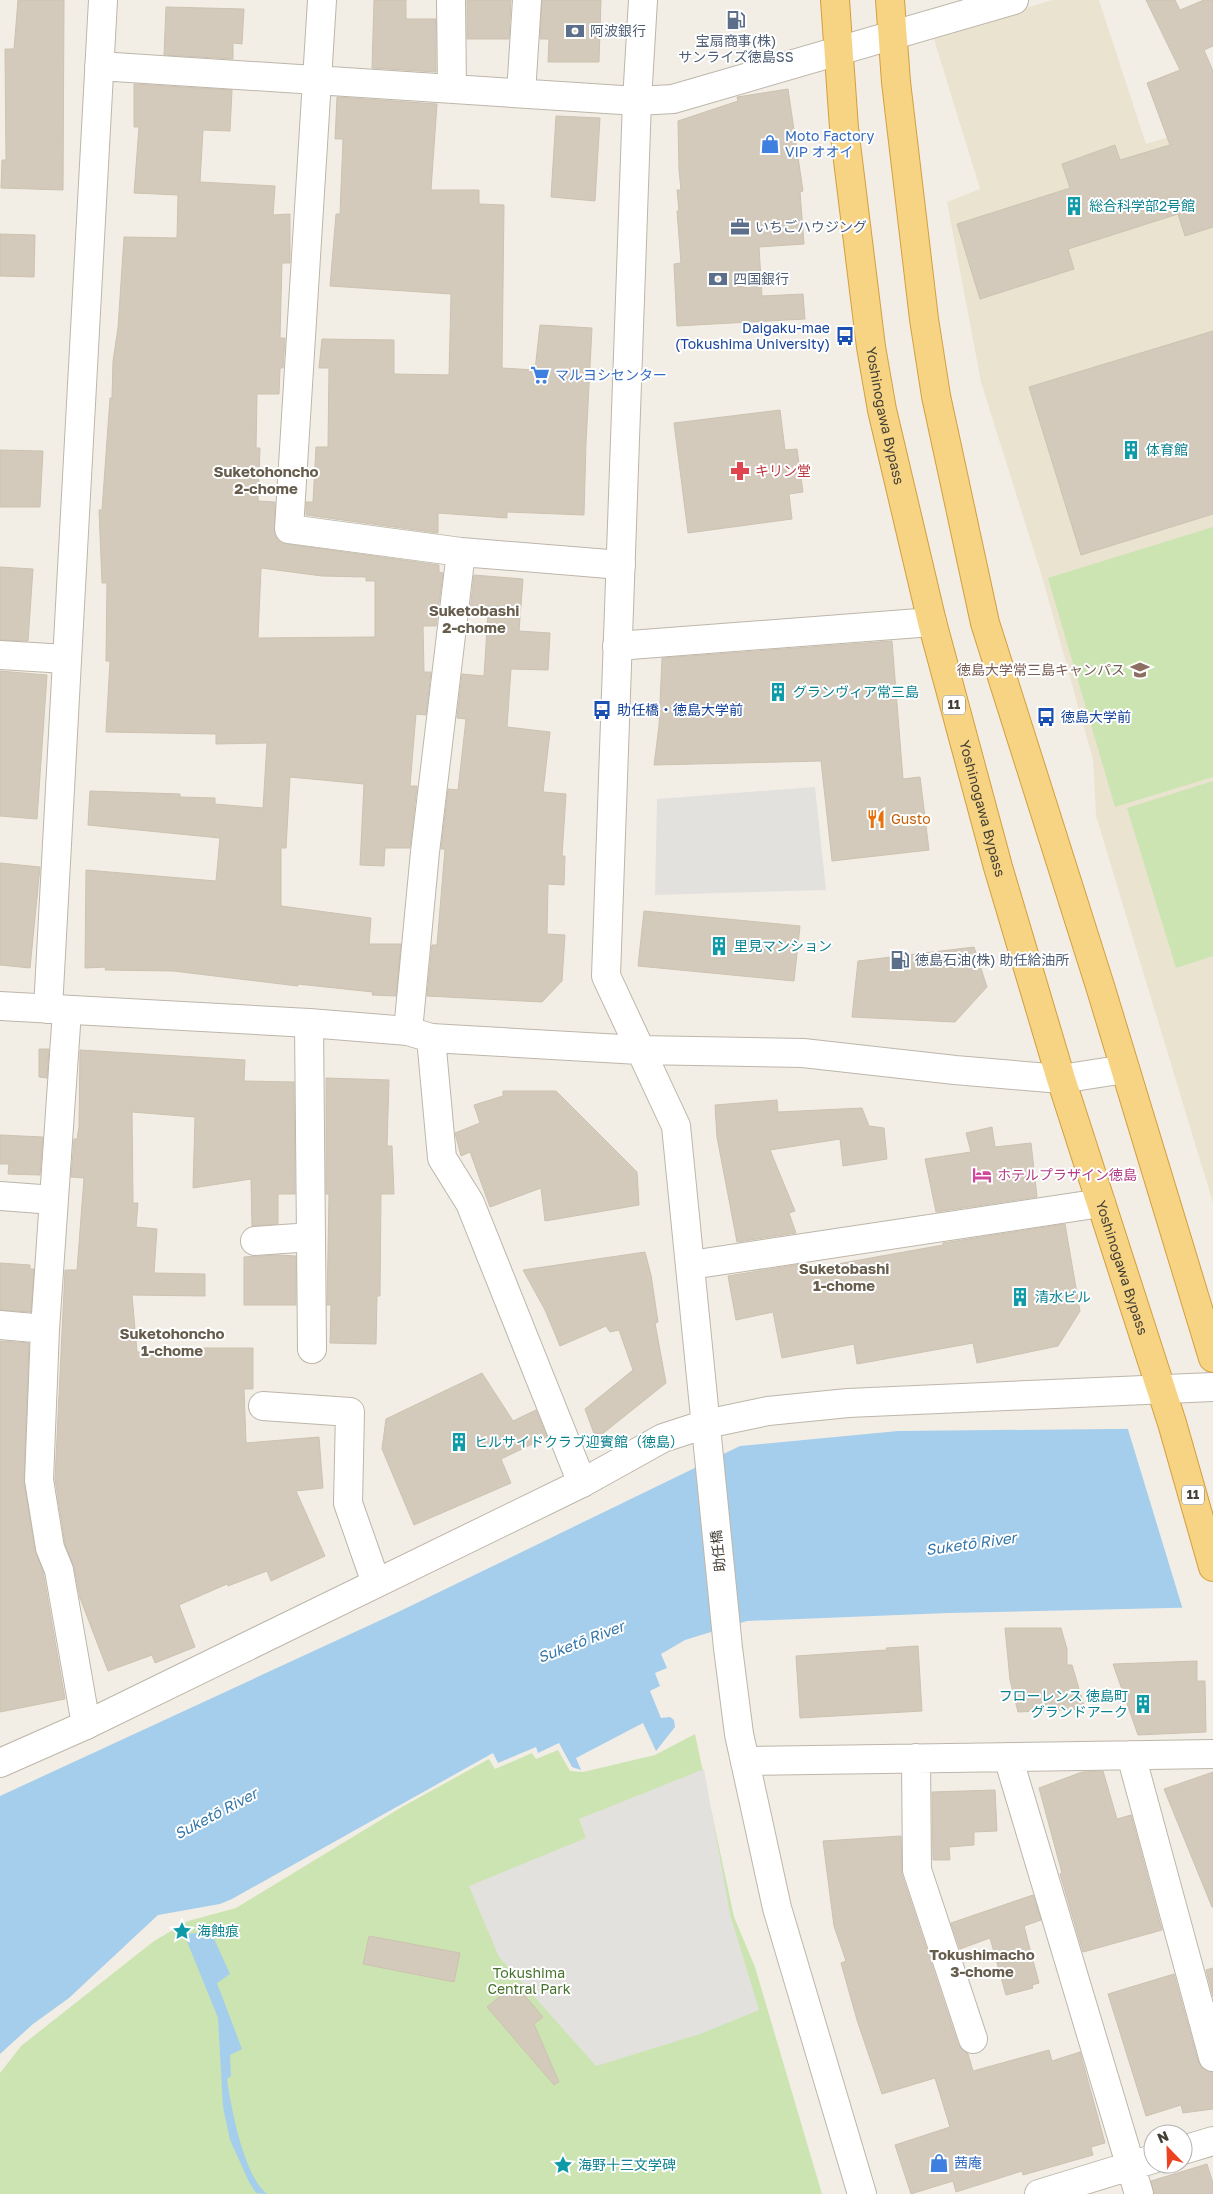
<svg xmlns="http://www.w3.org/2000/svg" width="1213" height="2194" font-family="'Golos Text','Noto Sans JP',sans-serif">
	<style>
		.education { fill: #eae3d0 }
		.green { fill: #cce4b1 }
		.parking { fill: #e3e1de }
		.water { fill: #a5ceec }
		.pier { fill: #f2eee6 }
		.building { fill: #d3cabc; stroke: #cdc2b0; fill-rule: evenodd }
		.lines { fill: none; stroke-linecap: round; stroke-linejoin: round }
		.minor-casing { stroke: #bdb6a9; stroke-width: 30 }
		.tertiary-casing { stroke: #bdb6a9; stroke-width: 30 }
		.trunk-casing { stroke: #d49e3e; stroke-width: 30 }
		.minor { stroke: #fff; stroke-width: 28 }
		.tertiary { stroke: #fff; stroke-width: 28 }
		.trunk { stroke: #f6d483; stroke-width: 28 }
		.labels { text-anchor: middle; stroke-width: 4; stroke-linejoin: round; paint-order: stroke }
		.shield { fill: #fff; stroke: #7c7972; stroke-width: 1 }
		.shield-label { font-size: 12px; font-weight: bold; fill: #443f36 }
		.service-label { font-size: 14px; fill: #4e5e75; stroke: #fff; text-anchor: start }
		.shop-label { font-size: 14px; fill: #366cbe; stroke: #fff; text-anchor: start }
		.culture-label { font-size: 14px; fill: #0d838f; stroke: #fff; text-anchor: start }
		.transit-label { font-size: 14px; fill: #164399; stroke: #fff; text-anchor: start }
		.street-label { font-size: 14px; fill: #443f36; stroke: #fff }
		.health-label { font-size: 14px; fill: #be3a42; stroke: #fff; text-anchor: start }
		.education-label { font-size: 14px; fill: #785e54; stroke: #fff; text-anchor: end }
		.food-label { font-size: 14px; fill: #c56008; stroke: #fff; text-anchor: start }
		.hotel-label { font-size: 14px; fill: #b23c85; stroke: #fff; text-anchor: start }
		.park-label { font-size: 14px; fill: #46722c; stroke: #fff }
		.neighbourhood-label { font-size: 15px; font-weight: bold; fill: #665d4d; stroke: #fff }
		.water-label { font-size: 15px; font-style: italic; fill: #3577aa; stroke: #fff }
	</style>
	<rect width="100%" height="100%" fill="#f2eee6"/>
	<path class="education" d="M1052,0H1099L1146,144L1213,123V1203L1096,816L1093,760L1043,580L981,382L947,202L980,189L933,36Z"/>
	<path class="green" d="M1213,527V777L1115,807L1048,578Z
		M1213,781V956L1176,968L1127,808Z
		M695,1734L734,1917L755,1967L822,2194H0V2073L21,2046L154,1941L188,1921L236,1908L402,1807L489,1759L495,1769L532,1753L536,1759L558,1750L570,1771L583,1772L655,1755Z"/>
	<path class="parking" d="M815,787L826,890L655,895L657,799Z
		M704,1769L730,1914L759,2010L700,2034L596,2066L499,1957L469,1886L586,1838L579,1819Z"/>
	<path class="water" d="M1213,1428V1607L948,1613L747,1621L685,1640L661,1654L667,1668L655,1673L660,1686L650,1691L661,1718L670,1717L674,1720L675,1727L656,1751L643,1723L576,1758L581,1770L572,1767L559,1743L538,1753L536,1747L498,1763L493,1753L232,1899L220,1904L158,1915L69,1998L33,2024L0,2054V1796L396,1613L740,1446L898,1431Z
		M211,1932L230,1974L217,1983L242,2049L230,2055L231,2076L227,2079C231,2108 244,2176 267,2194L256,2193L249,2182L230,2140L223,2107L218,2018L184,1934Z"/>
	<path class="pier" d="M1213,1425V1609L1183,1610L1127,1426Z"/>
	<path class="building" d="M18,0H64L63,190L1,188L2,160H6L5,49H14Z
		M374,0H406V19H436V72L372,68Z
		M467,0H511L509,39H467Z
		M542,0H601L599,62H548L549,39H540Z
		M1146,0H1175L1180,10L1204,0H1213V46L1204,50L1213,71V227L1185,236L1178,214L1068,249L1074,269L980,299L957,224L1070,188L1062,164L1115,145L1120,160L1170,145L1147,83L1180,70Z
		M166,7L244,9L242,44L233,43V59L164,55Z
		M134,84L232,90L230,131L203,130L200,182L275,186L273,215L290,214V263H282L280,338H285L283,368H280L279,394H257L256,448H260L258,501L275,502V536L280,542L287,544L439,565V572L443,573L436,626H423L424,672H431L426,715L416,714L410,786H417L410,848H385L384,866L360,865L364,784L290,777L286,848H281V906L371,918L369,944H401L396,996L372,995L373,992L298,984V986L173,971L105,970L106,967L85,968L86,870L216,881L220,838L88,825L90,791L180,794V797L215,798V804L263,808L267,743L216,744V734L106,732L110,661H106L107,583H102L99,510H102L110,398H112L113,361L118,328L124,237L177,238L178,195L134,193L139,127H134ZM261,568L322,576L366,577V581H375V637L258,638Z
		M788,89L803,191L800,192L804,244L759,247L762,296L803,294L805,319L677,326L674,264L681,263L677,211H679L677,190H681L679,170L678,121L738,101L737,97Z
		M337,97L437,104L431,190H479V204L504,205L502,368L535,370L540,325L592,328L586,443L584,515L507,512V518L438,513V533L306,515V502H313L316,447H328L329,368H319L322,339L394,340V374L449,375L451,294L330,286L336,214H340L343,139H335Z
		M556,116L600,118L595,201L551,197Z
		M0,234L35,235L34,277L0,276Z
		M1213,331V514L1081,555L1029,387Z
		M780,410L785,450L797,449L803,492L789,494L792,519L688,533L674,423Z
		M0,450L43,451L40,507H0Z
		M0,567L33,569L28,641L0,640Z
		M474,575L523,579L519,631L550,633L548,670L511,669L507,727L550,732L543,792L566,794L562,856H565L564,885L548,884L547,934L565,935L562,981L542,1002L427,996L432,945H437L445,849H441L448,789L458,790L466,719L457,718L462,674L484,676L488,613L470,611Z
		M892,641L903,779L920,777L929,850L832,861L821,761L654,765L659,726L662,658Z
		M0,671L47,675L37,819L0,816Z
		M0,863L40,867L30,968L0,965Z
		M644,911L800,926L794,981L638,966Z
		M974,947L987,987L955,1022L852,1017L858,961Z
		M39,1049H49L47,1078L39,1077Z
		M80,1050L245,1060L244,1081L294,1082L295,1194H278V1224L252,1226L251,1179L193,1188L195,1117L132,1112L133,1203H138L136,1227L157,1229L154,1273L205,1274V1296L132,1295L137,1352L197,1355V1348H253V1389H244L246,1443L319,1437L323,1488L296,1491L325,1556L271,1581L267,1571L228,1586L227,1584L179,1605L195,1647L155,1663L152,1655L108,1671L80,1598L74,1567L65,1544L55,1479L65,1270H77L84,1178L71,1177L74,1139H77L79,1127Z
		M326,1078L389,1080L387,1146H392L394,1194H381L380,1296H377L376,1344L330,1343L331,1305H327L329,1194H326Z
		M503,1091H556L637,1172L639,1205L545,1221L541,1188L490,1207L470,1152L461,1156L455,1133L480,1123L474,1105L503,1096Z
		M777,1100L778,1112L862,1108L869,1126L884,1128L887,1159L843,1166L840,1139L770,1150L795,1211L789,1213L796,1233L737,1242L717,1137L715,1105Z
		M992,1127L995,1147L1031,1143L1037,1197L936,1212L925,1159L971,1152L966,1133Z
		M0,1135L43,1137L40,1175L8,1174L9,1164H0Z
		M1065,1224L1080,1311L1058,1346L977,1363L973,1343L857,1364L854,1344L782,1358L773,1312L736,1320L728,1276L807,1263L809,1269L943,1245V1243Z
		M645,1252L651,1275L658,1322L655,1323L666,1383L596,1439L585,1409L633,1370L619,1330L610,1332L606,1326L560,1346L545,1310L523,1270Z
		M278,1255L296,1256V1305H244V1257Z
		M0,1263L30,1265V1269H34L31,1312L0,1310Z
		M0,1341L29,1343L24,1482L35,1550L43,1571L65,1699L0,1712Z
		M482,1373L513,1421L536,1410L547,1437L501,1459L511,1483L414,1525L382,1449L386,1419Z
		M1005,1628H1061L1067,1649V1665H1072L1085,1709L1018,1712L1010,1680Z
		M918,1646L922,1711L800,1718L796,1656L887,1650L886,1648Z
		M1197,1661V1681H1205L1206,1732L1138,1735L1113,1664Z
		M1103,1771L1117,1819L1131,1815L1162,1930L1083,1952L1063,1884L1060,1874L1062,1873L1039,1788L1082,1772Z
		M1213,1772V1907H1212L1164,1789Z
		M995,1790L997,1831L974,1832V1845L949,1847L950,1860H933L932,1792Z
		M901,1836L902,1875L958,2044L968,2054L973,2071L1049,2050L1052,2061L1080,2052L1105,2143L1091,2147L1093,2155L1023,2175L1022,2171L956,2192L953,2181L911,2194L895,2145L950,2127L935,2078L882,2094L857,2020L841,1963L846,1961L834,1926L823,1841Z
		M1033,1895L1041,1920L1024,1926L1039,1983L1032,1985L1033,1988L1006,1995L990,1938L960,1949L951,1923Z
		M369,1936L460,1953L454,1982L363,1964Z
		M1213,1968V1997L1206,1970Z
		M1174,1974L1198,2061L1202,2068L1213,2072V2109L1183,2113L1181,2105L1146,2116L1108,1994Z
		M515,1984L543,2017L534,2024L559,2082L554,2085L487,2007Z
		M1207,2164L1213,2183V2194H1154L1151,2181Z"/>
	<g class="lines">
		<g class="minor-casing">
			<path id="minor" d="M322,0L289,529L461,552L621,565
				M451,0L452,88
				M99,66L637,101L673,99L1014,0
				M521,93L527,0
				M617,646L932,622
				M0,655L66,659
				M48,1009L103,0
				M67,1011L45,1329L39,1480L50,1548L59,1570L86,1725
				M309,1023L312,1349
				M408,1031L425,852L461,552
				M431,1038L442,1158L470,1203L582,1483
				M0,1196L54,1200
				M255,1241L311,1237
				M691,1265L1101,1203
				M0,1325L45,1329
				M263,1406L350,1412L348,1503L376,1583
				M1131,1755L1213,2057
				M1008,1757L1139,2194
				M916,1758L917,1870L973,2039
				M745,1761L1213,1754
				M1183,2150L1213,2141
				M1039,2194L1153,2159"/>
		</g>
		<g class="tertiary-casing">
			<path id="tertiary" d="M643,0L637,101L606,976L676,1126L728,1648L739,1734L777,1908L862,2194
				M0,1006L309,1023L408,1031L431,1038L639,1050L803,1053L955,1070L1061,1079L1125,1069
				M0,1763L86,1725L582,1483L663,1438L706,1424L768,1411L848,1403L1213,1387"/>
		</g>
		<g class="trunk-casing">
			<g id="trunk">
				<path id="s1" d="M835,0L844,128L871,347L882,410L932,622L998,867L1061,1079L1172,1423L1213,1567"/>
				<path d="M890,0L896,82L924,319L936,396L985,623L1100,986L1213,1358"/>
			</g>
		</g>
		<use href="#minor" class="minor"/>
		<use href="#tertiary" class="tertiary"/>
		<use href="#trunk" class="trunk"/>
	</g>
	<defs>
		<g id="fuel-bare" transform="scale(1.5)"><path d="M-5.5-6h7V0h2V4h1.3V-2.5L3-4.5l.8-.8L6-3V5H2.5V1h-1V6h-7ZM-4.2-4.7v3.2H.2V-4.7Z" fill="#5c6f8a" stroke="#fff" stroke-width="2.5" paint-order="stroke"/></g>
		<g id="bank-bare" transform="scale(1.5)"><path d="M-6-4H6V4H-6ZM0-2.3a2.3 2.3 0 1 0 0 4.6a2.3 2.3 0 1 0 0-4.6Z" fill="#5c6f8a" stroke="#fff" stroke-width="2.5" paint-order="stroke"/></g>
		<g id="shop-bare" transform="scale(1.5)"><path d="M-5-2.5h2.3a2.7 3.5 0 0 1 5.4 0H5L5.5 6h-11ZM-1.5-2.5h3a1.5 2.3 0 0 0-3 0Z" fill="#3f7fe0" stroke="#fff" stroke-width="2.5" paint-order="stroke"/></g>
		<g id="building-bare" transform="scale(1.5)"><path d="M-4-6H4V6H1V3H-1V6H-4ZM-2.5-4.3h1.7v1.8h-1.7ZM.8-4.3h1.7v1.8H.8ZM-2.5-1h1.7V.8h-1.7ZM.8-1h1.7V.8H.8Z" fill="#0f9aa8" stroke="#fff" stroke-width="2.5" paint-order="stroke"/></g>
		<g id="office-bare" transform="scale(1.5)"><path d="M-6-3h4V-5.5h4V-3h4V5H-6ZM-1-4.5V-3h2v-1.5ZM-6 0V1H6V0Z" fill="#5c6f8a" stroke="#fff" stroke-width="2.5" paint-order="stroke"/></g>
		<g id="bus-bare" transform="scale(1.5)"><path d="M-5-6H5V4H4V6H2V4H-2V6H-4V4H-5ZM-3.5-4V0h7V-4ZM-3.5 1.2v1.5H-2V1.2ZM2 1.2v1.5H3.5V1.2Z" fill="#1a4fb4" stroke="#fff" stroke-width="2.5" paint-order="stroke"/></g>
		<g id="supermarket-bare" transform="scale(1.5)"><path d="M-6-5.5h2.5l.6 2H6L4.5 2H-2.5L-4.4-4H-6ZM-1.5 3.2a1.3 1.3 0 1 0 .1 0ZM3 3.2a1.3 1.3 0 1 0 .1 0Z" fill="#3f7fe0" stroke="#fff" stroke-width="2.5" paint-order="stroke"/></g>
		<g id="pharmacy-bare" transform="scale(1.5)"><path d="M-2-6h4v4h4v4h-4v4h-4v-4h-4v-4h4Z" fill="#e0444e" stroke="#fff" stroke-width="2.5" paint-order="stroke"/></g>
		<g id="university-bare" transform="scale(1.5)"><path d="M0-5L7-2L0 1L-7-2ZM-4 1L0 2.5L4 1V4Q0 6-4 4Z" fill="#8d6e63" stroke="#fff" stroke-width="2.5" paint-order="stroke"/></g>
		<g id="restaurant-bare" transform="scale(1.5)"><path d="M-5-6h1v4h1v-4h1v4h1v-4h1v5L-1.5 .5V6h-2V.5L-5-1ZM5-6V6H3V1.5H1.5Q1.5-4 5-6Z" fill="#e8710a" stroke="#fff" stroke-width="2.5" paint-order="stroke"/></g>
		<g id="hotel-bare" transform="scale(1.5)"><path d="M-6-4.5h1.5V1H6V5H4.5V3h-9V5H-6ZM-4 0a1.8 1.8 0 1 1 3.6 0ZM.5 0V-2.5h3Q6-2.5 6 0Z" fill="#d1479c" stroke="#fff" stroke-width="2.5" paint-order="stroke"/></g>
		<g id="sight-bare" transform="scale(1.5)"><path d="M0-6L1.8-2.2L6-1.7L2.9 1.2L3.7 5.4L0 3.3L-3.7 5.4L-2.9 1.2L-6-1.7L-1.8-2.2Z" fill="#0f9aa8" stroke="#fff" stroke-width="2.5" paint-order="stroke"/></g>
	</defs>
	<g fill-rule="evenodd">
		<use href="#fuel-bare" x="736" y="20"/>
		<use href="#bank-bare" x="575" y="31"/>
		<use href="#shop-bare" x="770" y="144"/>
		<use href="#building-bare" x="1074" y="206"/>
		<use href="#office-bare" x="740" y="227"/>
		<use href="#bank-bare" x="718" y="279"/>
		<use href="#bus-bare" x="845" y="336"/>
		<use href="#supermarket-bare" x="540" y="375"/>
		<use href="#building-bare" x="1131" y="450"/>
		<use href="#pharmacy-bare" x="740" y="471"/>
		<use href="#university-bare" x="1140" y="670"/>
		<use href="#building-bare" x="778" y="692"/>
		<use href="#bus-bare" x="602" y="710"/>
		<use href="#bus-bare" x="1046" y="717"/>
		<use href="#restaurant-bare" x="876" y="819"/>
		<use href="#building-bare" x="719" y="946"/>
		<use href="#fuel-bare" x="900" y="960"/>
		<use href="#hotel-bare" x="982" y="1175"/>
		<use href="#building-bare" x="1020" y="1297"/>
		<use href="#building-bare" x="459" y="1442"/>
		<use href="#building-bare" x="1143" y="1704"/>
		<use href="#sight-bare" x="182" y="1931"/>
		<use href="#shop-bare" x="939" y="2163"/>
		<use href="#sight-bare" x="563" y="2165"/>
	</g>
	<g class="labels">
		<g class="shield">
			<rect x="943" y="695.5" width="22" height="19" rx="4"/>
			<rect x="1182" y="1485.5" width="22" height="19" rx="4"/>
		</g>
		<g class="shield-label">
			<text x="954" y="709">11</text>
			<text x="1193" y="1499">11</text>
		</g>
		<g class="service-label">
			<text x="590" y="36">阿波銀行</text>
			<text x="736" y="46" text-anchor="middle">宝扇商事(株)<tspan x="736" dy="16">サンライズ徳島SS</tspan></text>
			<text x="755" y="232">いちごハウジング</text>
			<text x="733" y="284">四国銀行</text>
			<text x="915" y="965">徳島石油(株) 助任給油所</text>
		</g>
		<g class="shop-label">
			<text x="785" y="141">Moto Factory<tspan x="785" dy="16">VIP オオイ</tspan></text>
			<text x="555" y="380">マルヨシセンター</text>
			<text x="954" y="2168">茜庵</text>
		</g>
		<g class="culture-label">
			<text x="1089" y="211">総合科学部2号館</text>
			<text x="1146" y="455">体育館</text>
			<text x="793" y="697">グランヴィア常三島</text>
			<text x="734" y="951">里見マンション</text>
			<text x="1035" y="1302">清水ビル</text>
			<text x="474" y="1447">ヒルサイドクラブ迎賓館（徳島）</text>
			<text x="1128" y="1701" text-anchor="end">フローレンス 徳島町<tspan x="1128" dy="16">グランドアーク</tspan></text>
			<text x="197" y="1936">海蝕痕</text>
			<text x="578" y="2170">海野十三文学碑</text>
		</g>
		<g class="transit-label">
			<text x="830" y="333" text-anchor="end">Daigaku-mae<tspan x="830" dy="16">(Tokushima University)</tspan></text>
			<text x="617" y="715">助任橋・徳島大学前</text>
			<text x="1061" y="722">徳島大学前</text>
		</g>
		<g class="street-label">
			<text dy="5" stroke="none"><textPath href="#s1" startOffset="419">Yoshinogawa Bypass</textPath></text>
			<text dy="5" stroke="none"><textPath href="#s1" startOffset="824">Yoshinogawa Bypass</textPath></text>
			<text dy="5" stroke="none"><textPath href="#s1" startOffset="1304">Yoshinogawa Bypass</textPath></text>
			<text transform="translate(718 1551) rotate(-96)" y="5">助任橋</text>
		</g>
		<g class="health-label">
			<text x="755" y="476">キリン堂</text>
		</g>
		<g class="education-label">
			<text x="1125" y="675">徳島大学常三島キャンパス</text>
		</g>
		<g class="food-label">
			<text x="891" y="824">Gusto</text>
		</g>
		<g class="hotel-label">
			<text x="997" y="1180">ホテルプラザイン徳島</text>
		</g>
		<g class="park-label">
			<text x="529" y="1978">Tokushima<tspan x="529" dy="16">Central Park</tspan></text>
		</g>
		<g class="neighbourhood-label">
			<text x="266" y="477">Suketohoncho<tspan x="266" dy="17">2-chome</tspan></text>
			<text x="474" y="616">Suketobashi<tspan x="474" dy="17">2-chome</tspan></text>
			<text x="844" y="1274">Suketobashi<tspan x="844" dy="17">1-chome</tspan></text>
			<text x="172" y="1339">Suketohoncho<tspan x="172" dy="17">1-chome</tspan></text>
			<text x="982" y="1960">Tokushimacho<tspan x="982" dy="17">3-chome</tspan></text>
		</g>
		<g class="water-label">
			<text transform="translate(971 1544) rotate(-8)" y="5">Suketō River</text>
			<text transform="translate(581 1642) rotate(-21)" y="5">Suketō River</text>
			<text transform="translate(216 1814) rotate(-28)" y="5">Suketō River</text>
		</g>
	</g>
	<g transform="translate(1168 2149) rotate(337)"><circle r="24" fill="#ffffff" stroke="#b4b2af"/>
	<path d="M0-4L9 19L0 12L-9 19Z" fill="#ed4221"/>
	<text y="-8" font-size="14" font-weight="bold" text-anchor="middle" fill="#443f36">N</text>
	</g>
</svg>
